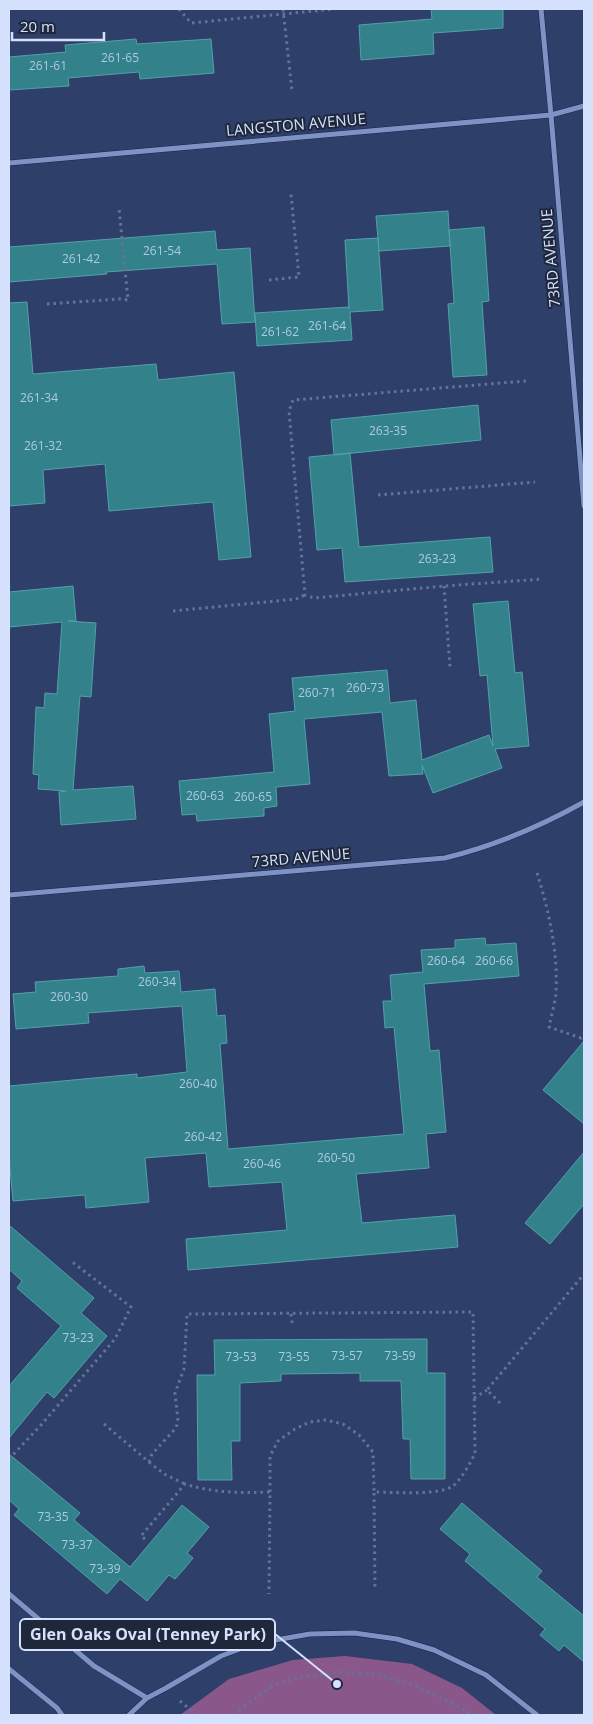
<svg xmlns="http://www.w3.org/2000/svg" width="593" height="1724" font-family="'Open Sans',sans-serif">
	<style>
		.green { fill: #8a578a }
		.building { fill: #32818b; stroke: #53a0aa }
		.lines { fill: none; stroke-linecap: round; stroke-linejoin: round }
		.street-casing { stroke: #16244d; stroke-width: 6 }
		.path { stroke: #647399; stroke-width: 3; stroke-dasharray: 2.5 4; stroke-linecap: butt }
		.street { stroke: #7e92c4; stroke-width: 5 }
		.labels { text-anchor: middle; stroke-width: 4; stroke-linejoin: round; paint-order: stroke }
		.number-label { font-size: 12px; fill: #adcae0 }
		.street-label { font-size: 15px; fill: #d6e2fd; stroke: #1f273b }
		.leader { fill: none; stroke: #d6e2fd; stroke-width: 2 }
		.callout-dot { fill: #d6e2fd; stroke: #1f273b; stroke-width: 2 }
		.callout { fill: #1f273b; stroke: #d6e2fd; stroke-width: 2 }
		.callout-label { font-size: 16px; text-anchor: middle; font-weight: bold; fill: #d6e2fd }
	</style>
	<rect width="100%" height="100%" fill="#2e3f6a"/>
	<path class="green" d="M345,1656L412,1664L462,1688L496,1715H180L229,1679L293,1660Z"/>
	<path class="building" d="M431,9H503V28L433,33L434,54L361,60L359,25L432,19Z
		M136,39L137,44L211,39L214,73L140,79L139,72L103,75L68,78L69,86L9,90V57L66,52L65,45Z
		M448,211L450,246L379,251L376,216Z
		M484,227L489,301L482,302L487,375L453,377L448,304L454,303L449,230Z
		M215,231L217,250L250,248L255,322L222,324L217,264L106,272L107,274L9,282V247Z
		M378,238L383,310L350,312L352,340L257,346L255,313L349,307V309L345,240Z
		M27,302L33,374L156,364L158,380L234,372L251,557L219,560L213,502L109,511L105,464L43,470L45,503L9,506V303Z
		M478,405L481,440L334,455L331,420Z
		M350,453L359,547L490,537L493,572L345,582L342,548L317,550L309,457Z
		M73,586L76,621H68L96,623L91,697L80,696L73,790L133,786L136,819L61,825L59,792L66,791L38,789L39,775L33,774L36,707L44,708L45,693L57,694L62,622L9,627V592Z
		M508,601L515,673L522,672L529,746L495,749L502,768L433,793L422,765L423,774L389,776L382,712L304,719L310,784L276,787L277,806L264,808V816L197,821L196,814L182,815L179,781L274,772L269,714L295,711L292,678L387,670L390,703L416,700L422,760L489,735L493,746L487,675L480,676L473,604Z
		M485,938L486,945L516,943L519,976L424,984L430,1051L439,1050L446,1132L426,1134L429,1168L356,1174L362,1223L455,1215L458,1247L188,1270L186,1239L287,1230L282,1182L209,1187L206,1153L145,1158L149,1202L86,1208L85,1195L13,1201L9,1158V1086L137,1074V1078L187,1072L182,1006L88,1013L89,1023L16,1029L13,994L36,992L35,982L118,976V969L144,966L145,973L179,971L181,992L215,989L217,1016L225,1015L227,1043L220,1044L228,1149L404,1134L394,1027L385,1028L383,1001H392L390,975L423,972L421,950L455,948V940Z
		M584,1041V1124L543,1090Z
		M584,1152V1204L550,1244L525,1223Z
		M9,1225L94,1298L81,1313L107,1336L54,1398L47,1392L9,1438V1386L61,1326L17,1288L22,1281L9,1269Z
		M427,1339V1373H445V1479H411L410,1439H403L401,1381H360V1373L281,1374V1381L240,1383V1441H231L232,1480H198L197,1375H215L214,1340Z
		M9,1454L80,1513L74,1520L130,1567L182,1505L209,1527L187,1553L193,1558L184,1569L175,1579L169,1575L147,1601L120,1579L107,1594L14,1515L19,1509L9,1500Z
		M462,1503L542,1571L537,1577L584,1616V1662L564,1645L559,1651L540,1635L545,1629L465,1561L470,1554L440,1529Z"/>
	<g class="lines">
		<g class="street-casing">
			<path id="street" d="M541,9L551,115L584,506
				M9,163L551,115L584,106
				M9,895L445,858C494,846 541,826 584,802
				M9,1594L94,1666L147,1698
				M9,1669L57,1708L62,1715
				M129,1715L147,1698L166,1688L221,1656L253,1644L310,1634L354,1633L397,1639L434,1650L486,1675L537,1715"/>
		</g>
		<path class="path" d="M179,9L191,23L335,9
			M283,9L292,91
			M269,280L299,277L291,194
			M47,304L120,299L128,300L119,208
			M526,381L293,400L289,411L305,595L314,598L444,586L543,579
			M378,495L535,482
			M444,586L450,667
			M173,611L296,599L305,595
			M537,873C549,911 558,952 556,992C555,1004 551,1016 549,1027L581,1038L584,1034
			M291,1314L292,1323
			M474,1398L487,1390
			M500,1403L487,1390L584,1274
			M104,1424L149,1462L152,1454L176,1428L178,1421L175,1393L184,1369L187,1314L473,1312L475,1453C471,1462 461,1480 453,1486C439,1496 392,1492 374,1492L375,1589
			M9,1459L41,1425L115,1339L131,1307L71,1261
			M149,1462L164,1474L185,1484
			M270,1492V1456L278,1441L295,1429L310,1422L326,1420L343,1424L359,1435L373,1452L374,1492
			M145,1539L141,1536L185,1484C214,1493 239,1493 270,1492L269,1594
			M180,1701L197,1715
			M234,1715L239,1710L274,1685L300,1677L340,1672L379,1675L416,1686L462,1708L471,1715"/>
		<use href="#street" class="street"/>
	</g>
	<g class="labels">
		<g class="number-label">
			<text x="120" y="62">261-65</text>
			<text x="48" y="70">261-61</text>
			<text x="162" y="255">261-54</text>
			<text x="81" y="263">261-42</text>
			<text x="327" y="330">261-64</text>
			<text x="280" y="336">261-62</text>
			<text x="39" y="402">261-34</text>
			<text x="388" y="435">263-35</text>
			<text x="43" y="450">261-32</text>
			<text x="437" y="563">263-23</text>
			<text x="365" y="692">260-73</text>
			<text x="317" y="697">260-71</text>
			<text x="205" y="800">260-63</text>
			<text x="253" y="801">260-65</text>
			<text x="446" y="965">260-64</text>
			<text x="494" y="965">260-66</text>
			<text x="157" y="986">260-34</text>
			<text x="69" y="1001">260-30</text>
			<text x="198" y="1088">260-40</text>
			<text x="203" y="1141">260-42</text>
			<text x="336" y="1162">260-50</text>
			<text x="262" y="1168">260-46</text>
			<text x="78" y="1342">73-23</text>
			<text x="347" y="1360">73-57</text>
			<text x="400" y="1360">73-59</text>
			<text x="241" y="1361">73-53</text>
			<text x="294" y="1361">73-55</text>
			<text x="53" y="1521">73-35</text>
			<text x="77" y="1549">73-37</text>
			<text x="105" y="1573">73-39</text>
		</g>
		<g class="street-label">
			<text transform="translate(296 125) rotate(-5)" y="5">LANGSTON AVENUE</text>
			<text transform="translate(551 258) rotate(-95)" y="5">73RD AVENUE</text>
			<text transform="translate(301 858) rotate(-5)" y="5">73RD AVENUE</text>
		</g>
	</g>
	<path class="leader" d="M337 1684L275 1634"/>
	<circle class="callout-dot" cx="337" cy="1684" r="5"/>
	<rect class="callout" x="20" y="1619" width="255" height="31" rx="5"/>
	<g class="callout-label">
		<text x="148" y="1640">Glen Oaks Oval (Tenney Park)</text>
	</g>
	<rect width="593" height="1724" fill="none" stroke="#d6e2fd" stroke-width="20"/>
	<path d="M12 32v8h92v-8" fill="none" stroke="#d6e2fd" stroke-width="2.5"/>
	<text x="20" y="32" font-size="15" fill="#d6e2fd" stroke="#1f273b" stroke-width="4" paint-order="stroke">20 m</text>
</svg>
